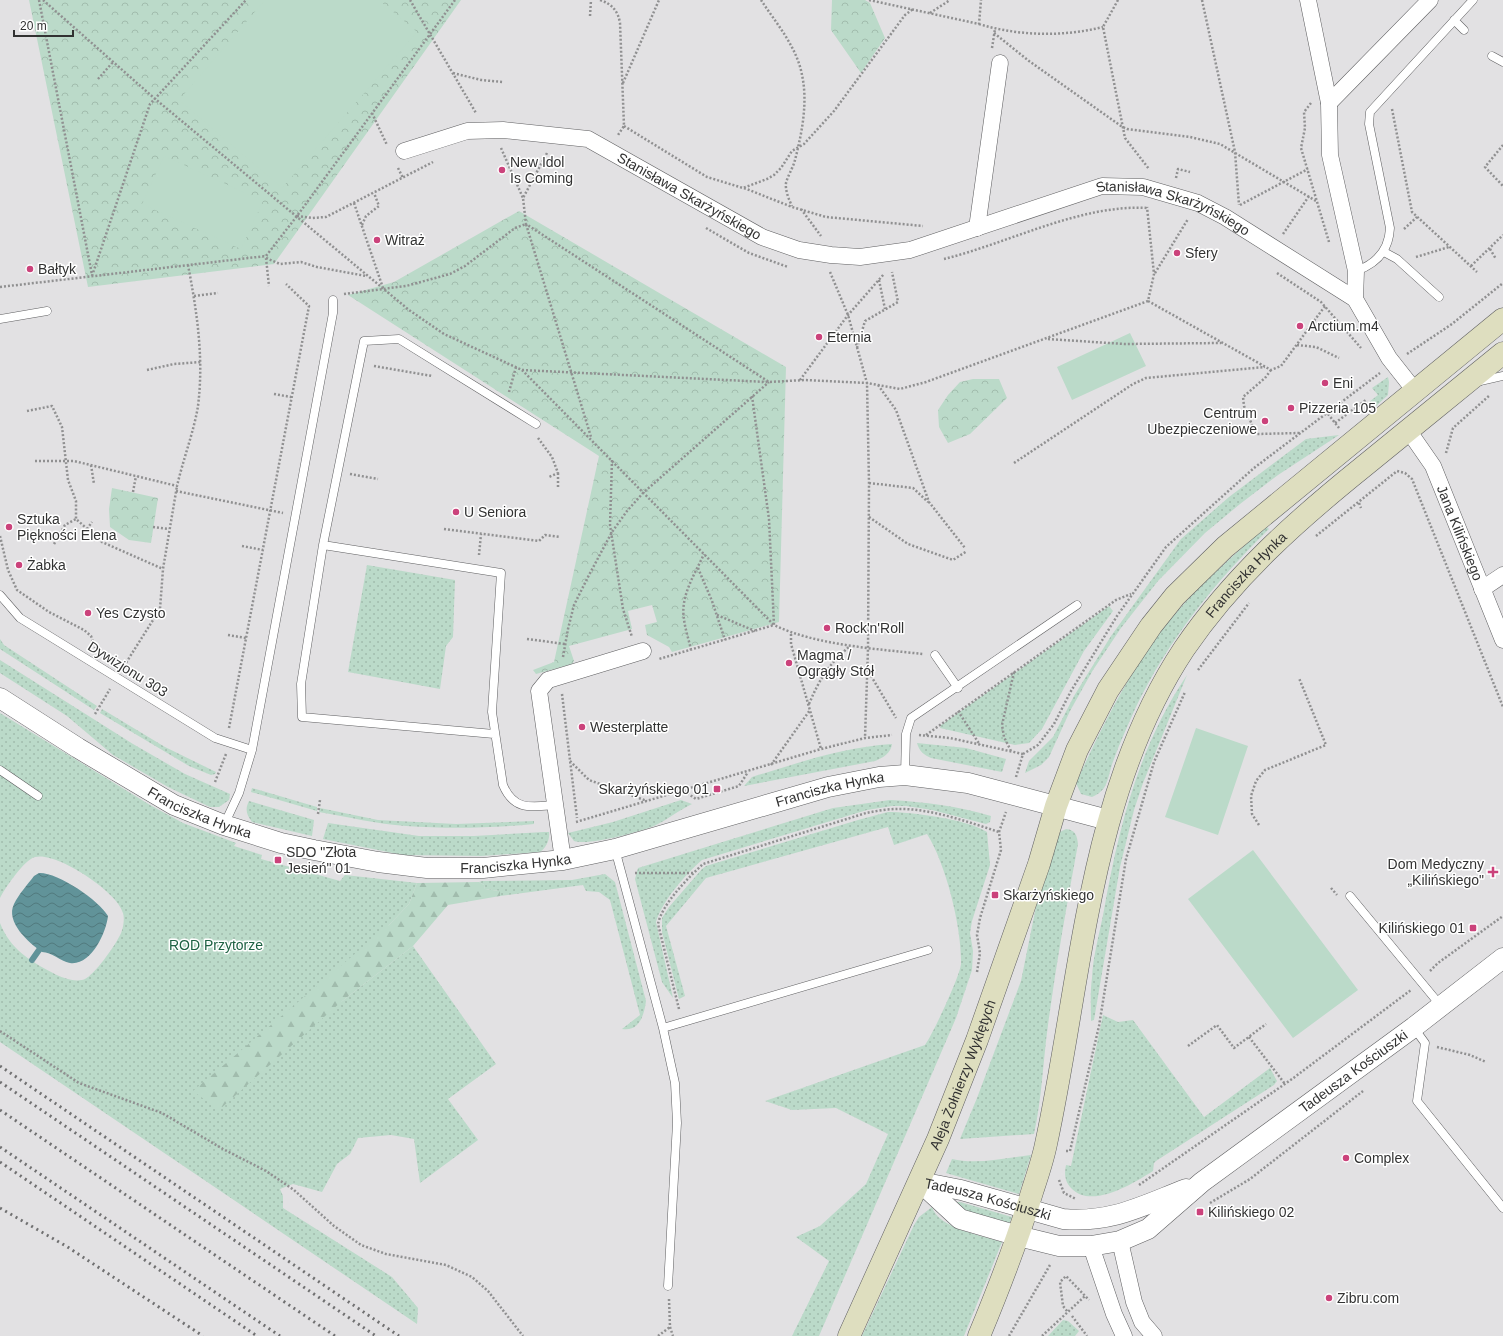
<svg xmlns="http://www.w3.org/2000/svg" width="1503" height="1336" font-family="Arial,sans-serif">
	<style>
		.grass { fill: url(#grass-dots) }
		.forest { fill: url(#forest-firs) }
		.park { fill: url(#park-crowns) }
		.pitch { fill: #bbdac9 }
		.water { fill: url(#water-waves) }
		.lines { fill: none; stroke-linecap: round; stroke-linejoin: round }
		.stream { stroke: #619399; stroke-width: 6 }
		.service-casing { stroke: #5f5f61; stroke-width: 9 }
		.minor-casing { stroke: #5f5f61; stroke-width: 17 }
		.tertiary-casing { stroke: #5f5f61; stroke-width: 21 }
		.secondary-casing { stroke: #5f5f61; stroke-width: 23 }
		.path { stroke: #909091; stroke-width: 2.5; stroke-dasharray: 2 2; stroke-linecap: butt }
		.service { stroke: #fff; stroke-width: 8 }
		.minor { stroke: #fff; stroke-width: 16 }
		.tertiary { stroke: #fff; stroke-width: 20 }
		.secondary { stroke: #dedebf; stroke-width: 22 }
		.rail { stroke: #707071; stroke-width: 3; stroke-dasharray: 2 4; stroke-linecap: butt }
		.poi-dot { fill: #cb427b; stroke: #fff; stroke-width: 1.5 }
		.labels { text-anchor: middle; stroke-width: 3; stroke-linejoin: round; paint-order: stroke }
		.poi-label { font-size: 14px; fill: #323232; stroke: #fff; text-anchor: start }
		.street-label { font-size: 14px; fill: #323232; stroke: #fff }
		.park-label { font-size: 14px; fill: #1d6142; stroke: #fff }
	</style>
	<defs>
		<pattern id="grass-dots" width="8" height="8" patternUnits="userSpaceOnUse"><rect width="8" height="8" fill="#bbdac9"/><path d="M2 2h.1M6 6h.1" fill="none" stroke="#a1bcad" stroke-width="1.8" stroke-linecap="round"/></pattern>
		<pattern id="forest-firs" width="22" height="20" patternUnits="userSpaceOnUse"><rect width="22" height="20" fill="#bbdac9"/><path d="M5 1l3.5 6h-7zM16 11l3.5 6h-7z" fill="#a1bcad"/></pattern>
		<pattern id="park-crowns" width="20" height="18" patternUnits="userSpaceOnUse"><rect width="20" height="18" fill="#bbdac9"/><path d="M2 6a3 3 0 1 1 6 0M12 15a3 3 0 1 1 6 0" fill="none" stroke="#a1bcad"/></pattern>
		<pattern id="water-waves" width="16" height="10" patternUnits="userSpaceOnUse"><rect width="16" height="10" fill="#619399"/><path d="M0 5q4-4 8 0t8 0" fill="none" stroke="#51797d"/></pattern>
	</defs>
	<rect width="100%" height="100%" fill="#e2e1e3"/>
	<path class="grass" d="M1388,377L1389,382L1388,395L1374,408L1369,402L1378,395L1372,388Z
		M1339,435L1278,475L1240,504L1205,533L1158,581L1121,628L1093,670L1070,711L1049,757L1041,765L1025,773L1029,761L1053,737L1074,696L1111,636L1181,539L1229,497L1306,439Z
		M1266,526L1269,529C1215,582 1168,640 1135,709C1128,725 1120,742 1114,759C1110,768 1109,780 1104,788C1101,792 1097,795 1092,797L1081,794L1076,783C1105,720 1136,657 1182,606C1208,577 1238,552 1266,526Z
		M367,565L455,580L453,637L446,646L440,689L348,672Z
		M1109,606L1113,611L1084,651L1042,729L1029,743L1015,745L940,728L941,725Z
		M0,639L4,645L97,706L94,710L0,649Z
		M0,660L133,744L185,774L230,794L229,800L219,807H210L168,787L113,755L67,716L0,673Z
		M1187,675L1143,783L1134,810L1120,867L1094,1020L1091,1021C1091,1007 1090,992 1092,978C1093,955 1100,932 1104,910C1119,826 1139,746 1187,675Z
		M102,709L165,747L216,772L215,774L211,775L189,766L100,713Z
		M0,713L150,805L183,823L236,843L234,846L262,855L261,859L340,881L345,875L417,883L409,904L389,925L341,1002L413,946L496,1064L448,1099L478,1140L420,1183L414,1139L391,1135L358,1138L350,1154L337,1164L322,1192L293,1184L280,1189L283,1196V1208L392,1277L418,1308L417,1324L0,1042V923C10,949 30,961 53,973C62,978 76,983 85,979C95,974 114,947 119,937C123,931 125,919 123,913C118,892 56,851 35,857C24,860 5,888 0,898Z
		M917,743L966,748L1006,759L1002,772L931,758C924,755 919,751 917,743Z
		M892,744C891,753 883,758 875,761L744,786L752,777C798,763 843,747 892,744Z
		M252,788L317,807V811L251,792Z
		M681,800L692,804C679,810 667,820 654,826C638,832 589,846 574,841L568,833L613,822Z
		M890,800C925,802 957,806 991,816L990,822L986,824L932,810L906,806H892L867,810L702,860C686,874 662,901 656,922L673,998L662,982L635,879L638,868L833,808Z
		M249,801L314,820L312,836L252,822C246,814 245,809 249,801Z
		M320,808L378,820L456,824L534,821V824C492,828 449,829 406,826C377,824 348,817 319,812Z
		M888,812C911,812 967,819 987,832L990,865L972,921L970,933L973,951L972,970L956,1018L819,1336H792L829,1261L796,1237L820,1226L866,1184L888,1134L836,1108L792,1110L765,1101L925,1045C933,1034 960,976 961,964C962,928 946,864 927,834L894,845L888,827L706,878L666,926L685,996L679,999L662,932V918L669,907L702,869L706,866L858,820Z
		M328,823L419,836H474L544,832H549C550,840 546,848 540,852L481,856L403,855L323,839Z
		M1066,829C1076,830 1077,836 1078,844C1067,904 1056,964 1048,1025C1043,1061 1042,1098 1034,1134L960,1139L977,1098L1021,981L1039,892L1058,837L1060,832Z
		M605,874L615,882L646,1001C644,1016 639,1032 622,1029L640,1015L610,900L599,892L586,891L583,885L500,896V891L485,889L484,885L479,882L482,881L572,880Z
		M1103,1015L1118,1022L1133,1020L1204,1117L1270,1068L1277,1081L1274,1085L1156,1161L1154,1163L1153,1171C1134,1183 1091,1210 1071,1188C1065,1182 1064,1174 1066,1165L1071,1166Z
		M1031,1155L1019,1194L946,1173L952,1159C976,1165 1006,1158 1031,1155Z
		M955,1202H960L1012,1217L1008,1226L967,1213Z
		M932,1207C938,1228 983,1236 1002,1242L964,1336H862L914,1225L919,1217Z
		M1063,1320L1068,1321L1079,1331L1075,1336H1048Z"/>
	<path class="forest" d="M479,882L484,885L485,889L500,891V896L448,905L413,946L341,1002L219,1110L193,1091L389,925L409,904L417,883Z"/>
	<path class="park" d="M29,0H461L274,264L88,287Z
		M832,0H865L870,3L885,38L861,73L831,30Z
		M519,211L786,367L779,622L672,652L669,647L647,635L645,625L657,622L652,605L628,611L632,629L569,646L574,661L572,664L536,674L533,670L554,662L599,456L348,295L394,282Z
		M973,379H999L1007,398L970,434L948,443L939,427L938,410L948,395L960,382Z
		M112,488L158,498L151,543L129,540L110,527L109,509Z"/>
	<path class="pitch" d="M265,0H379L417,32L282,188L179,100Z
		M164,156L263,201L241,249L142,204Z
		M1130,333L1146,366L1072,400L1057,367Z
		M1196,728L1248,746L1218,835L1165,817Z
		M1253,850L1358,990L1293,1038L1188,899Z"/>
	<path class="water" d="M39,873C57,872 99,900 108,916C106,933 91,966 70,963C60,961 52,952 42,952C29,943 5,922 14,904C19,894 27,885 34,876Z"/>
	<g class="lines">
		<path class="stream" d="M32,960L39,950"/>
		<g class="service-casing">
			<path id="service" d="M1454,20L1464,30
				M1492,56L1503,62
				M1384,252L1397,259L1439,297
				M1356,271C1376,264 1389,250 1390,228L1369,124L1370,112L1473,0
				M0,319L47,311
				M1476,382L1503,376
				M323,545L501,573L492,712L503,785C514,811 531,807 555,805
				M0,595L20,618L215,738L252,750
				M935,655L958,688
				M494,734L302,717L301,684L323,545L364,341L399,339L536,424
				M0,770L38,796
				M905,775L906,734L911,718L1077,605
				M224,825L239,793L252,750L333,313V300
				M615,849L663,1028L675,1083L677,1123L668,1286
				M1350,896L1441,1006
				M663,1028L928,950
				M1414,1028L1425,1043L1417,1101L1503,1208"/>
		</g>
		<g class="minor-casing">
			<g id="minor">
				<path d="M1308,0L1329,103L1330,155L1356,271L1355,299L1389,358L1415,391"/>
				<path d="M1329,103L1430,0"/>
				<path id="s1" d="M404,151L467,131L503,130L588,139L762,237L799,250L831,255L860,257L910,250L1102,186L1143,187L1198,203L1225,217L1355,299"/>
				<path d="M977,228L1000,63"/>
				<path id="s2" d="M1408,430L1433,466L1503,640"/>
				<path d="M1482,589L1503,575"/>
				<path d="M563,860L539,691L548,680L643,651"/>
				<path d="M1120,1241L1134,1302L1142,1322L1154,1336"/>
				<path d="M1091,1246L1114,1314L1124,1336"/>
			</g>
		</g>
		<g class="tertiary-casing">
			<g id="tertiary">
				<path id="s3" d="M0,698L78,748L174,805L224,825L281,843L314,850L378,862L427,868H483L563,860L615,849L828,787L879,777L905,775L968,783L1108,820"/>
				<path id="s4" d="M920,1182L960,1219L1018,1236L1059,1246H1091L1120,1241L1148,1229L1202,1182L1414,1027L1503,958"/>
				<path id="s5" d="M920,1182L961,1190L1063,1219C1112,1223 1142,1206 1186,1189"/>
			</g>
		</g>
		<g class="secondary-casing">
			<g id="secondary">
				<path id="s6" d="M849,1336L938,1139L977,1040L1039,864L1056,806L1077,750L1108,690L1151,626L1175,596L1225,547L1503,319"/>
				<path id="s7" d="M979,1336C999,1288 1018,1239 1033,1189C1038,1174 1043,1159 1046,1144C1082,978 1088,794 1184,649C1233,577 1296,521 1363,467C1409,429 1457,391 1503,353"/>
			</g>
		</g>
		<path class="path" d="M39,0L92,275
			M43,0L154,98L409,310L444,334L522,370L774,625L659,659
			M410,0L476,113
			M600,0C612,4 618,11 620,23L624,126L618,135
			M761,0C776,23 797,47 802,75C808,102 802,133 795,160C793,168 788,175 786,183C785,190 789,200 792,206
			M869,0L979,24L981,0
			M1118,0L1103,27L1125,138L1149,169
			M1202,0L1235,152L1239,205
			M930,13L950,0
			M590,16L591,0
			M979,24C1018,36 1063,37 1103,27
			M994,33L1029,61L1121,126L1127,129L1190,137L1220,144L1316,201
			M992,48L995,29
			M453,73L481,80L503,82
			M98,79L113,62
			M623,83L659,0
			M1311,103L1304,112L1305,128L1301,148L1329,242
			M1392,109L1412,212L1477,272
			M372,113L387,145
			M624,126L707,177L743,188L767,179L774,175L781,168L792,151L804,144L834,111L905,15L913,9
			M1503,145L1485,167L1503,186
			M501,148L523,198
			M547,153L523,198L526,224L769,382L805,380L867,383L900,389L926,382L1148,301L1154,274L1147,207
			M398,168L403,178
			M1176,178L1178,169L1190,172
			M744,188L792,207L826,217L923,226
			M354,203L383,288
			M1240,205L1308,169
			M801,209L821,236
			M297,216L312,218L326,217L433,162
			M362,225L366,216L379,206L374,193
			M706,228L749,253L788,267
			M1404,229L1417,217
			M1283,234L1309,196
			M1490,249L1496,259
			M1416,257L1449,247
			M266,258L280,264L301,262L317,267L366,276
			M266,258L269,286
			M944,259C1009,243 1081,204 1147,208
			M1471,266L1503,235
			M830,272L848,315L867,383L869,483L868,649L865,738
			M1155,273L1188,219
			M1277,273L1321,302L1361,348
			M92,276L150,104L246,0
			M879,280L885,309
			M0,287L266,256L297,216L455,0
			M344,294L406,286L450,274L465,266L515,228L526,224L591,437
			M194,296L218,293
			M1148,301L1271,370L1281,366L1325,306
			M1048,339L1124,344L1221,343
			M1297,345L1316,347L1339,358
			M857,348L865,321L898,302L892,272
			M1407,354L1452,324L1503,283
			M374,366L432,376
			M147,370L174,364L201,362
			M522,370L767,382
			M1271,370L1265,378L1243,397L1244,406L1256,434L1301,433
			M800,380L848,315L884,274
			M878,385L896,410L929,502L965,548
			M509,392L516,367
			M274,394L291,397
			M752,396L769,519L774,625C815,645 877,649 923,654
			M27,411L52,406L62,427L68,480L76,501V519L102,542L163,569
			M1328,414L1339,428
			M1335,423L1366,400
			M538,438L552,457L558,473L549,477
			M1446,453L1453,428L1490,395
			M612,460L610,525L623,609L632,637
			M35,461H74L177,486C183,460 194,431 198,406C204,358 197,312 188,265
			M1014,463L1133,384L1146,378L1265,367
			M91,465L94,484
			M558,473V487
			M350,474L378,479
			M869,483L913,488L928,502
			M176,491L283,513
			M133,492L136,476
			M1359,503L1361,508
			M869,517L908,544L953,560L967,551
			M153,527L169,529
			M87,529L92,522
			M444,529L539,541L545,535L560,537
			M0,536L8,570L17,590L49,612L84,630L91,636L95,648
			M1316,536L1397,471L1405,473L1412,479L1503,707
			M54,544L65,525L76,519
			M242,546L263,550
			M479,555L481,534
			M698,568L712,601L725,640
			M717,615L755,631
			M791,634V644L821,749
			M228,635L246,638
			M527,639L565,644
			M691,650C689,640 685,629 684,619C680,596 695,574 704,554
			M563,657L568,629L574,605L589,575L612,532L627,511L643,493L769,382
			M124,666L160,609L163,569L177,486
			M867,669L896,718
			M1198,670L1249,603
			M562,694L577,818
			M809,704C820,678 829,664 850,646
			M958,711L980,745
			M95,714L110,689
			M229,728L309,306L286,284
			M919,735L950,738L1023,754
			M926,735L1116,600L1131,594
			M1011,751L1004,737L1002,725L1014,672
			M570,761L589,780L647,801
			M771,765L810,710
			M1016,777L1023,754L1038,745L1054,724L1071,691L1117,616L1166,547L1254,468L1380,373
			M215,782L226,754
			M684,791L696,799L739,786L748,772
			M318,814L320,800
			M576,822L821,749L865,738L892,735
			M1259,825L1252,814L1251,796L1256,781L1265,770L1326,745L1299,678
			M635,873H693
			M1331,888L1337,895
			M1430,971L1438,963L1503,916
			M977,972L980,953L977,935L980,918L1001,850L999,832L1006,812
			M679,1009L658,924C662,904 688,878 703,864L866,813C876,811 887,809 897,809C930,808 968,822 999,832
			M0,1031L79,1083L162,1113L223,1149L266,1171L294,1190L334,1226L361,1245L386,1254L446,1265L472,1277L488,1291L523,1336
			M1249,1037L1285,1084
			M1188,1046L1217,1025L1234,1048L1266,1024
			M1437,1047L1470,1055L1486,1062
			M1066,1151H1070L1099,1026L1126,859L1154,762L1185,692
			M1059,1180L1064,1193L1076,1199
			M1139,1185L1292,1079L1411,990
			M1210,1203L1250,1179L1363,1091
			M669,1299L670,1327L673,1336
			M1067,1311L1063,1306L1060,1282L1066,1276L1089,1300
			M1072,1316L1087,1336
			M658,1336L670,1327
			M1009,1336L1050,1265
			M1042,1336L1085,1296"/>
		<use href="#service" class="service"/>
		<use href="#minor" class="minor"/>
		<use href="#tertiary" class="tertiary"/>
		<use href="#secondary" class="secondary"/>
		<path class="rail" d="M0,1066L399,1336
			M0,1082L376,1336
			M0,1110L335,1336
			M0,1147L280,1336
			M0,1162L257,1336
			M0,1208L66,1246L203,1336"/>
	</g>
	<g class="poi-dot">
		<circle cx="502" cy="170" r="4"/>
		<circle cx="377" cy="240" r="4"/>
		<circle cx="1177" cy="253" r="4"/>
		<circle cx="30" cy="269" r="4"/>
		<circle cx="1300" cy="326" r="4"/>
		<circle cx="819" cy="337" r="4"/>
		<circle cx="1325" cy="383" r="4"/>
		<circle cx="1291" cy="408" r="4"/>
		<circle cx="1265" cy="421" r="4"/>
		<circle cx="456" cy="512" r="4"/>
		<circle cx="9" cy="527" r="4"/>
		<circle cx="19" cy="565" r="4"/>
		<circle cx="88" cy="613" r="4"/>
		<circle cx="827" cy="628" r="4"/>
		<circle cx="789" cy="663" r="4"/>
		<circle cx="582" cy="727" r="4"/>
		<rect x="713" y="785" width="8" height="8" rx="2"/>
		<rect x="274" y="856" width="8" height="8" rx="2"/>
		<path d="M1491 866h4v4h4v4h-4v4h-4v-4h-4v-4h4z"/>
		<rect x="991" y="891" width="8" height="8" rx="2"/>
		<rect x="1469" y="924" width="8" height="8" rx="2"/>
		<circle cx="1346" cy="1158" r="4"/>
		<rect x="1196" y="1208" width="8" height="8" rx="2"/>
		<circle cx="1329" cy="1298" r="4"/>
	</g>
	<g class="labels">
		<g class="poi-label">
			<text x="510" y="167">New Idol<tspan x="510" dy="16">Is Coming</tspan></text>
			<text x="385" y="245">Witraż</text>
			<text x="1185" y="258">Sfery</text>
			<text x="38" y="274">Bałtyk</text>
			<text x="1308" y="331">Arctium.m4</text>
			<text x="827" y="342">Eternia</text>
			<text x="1333" y="388">Eni</text>
			<text x="1299" y="413">Pizzeria 105</text>
			<text x="1257" y="418" text-anchor="end">Centrum<tspan x="1257" dy="16">Ubezpieczeniowe</tspan></text>
			<text x="464" y="517">U Seniora</text>
			<text x="17" y="524">Sztuka<tspan x="17" dy="16">Piękności Elena</tspan></text>
			<text x="27" y="570">Żabka</text>
			<text x="96" y="618">Yes Czysto</text>
			<text x="835" y="633">Rock'n'Roll</text>
			<text x="797" y="660">Magma /<tspan x="797" dy="16">Ogrągły Stół</tspan></text>
			<text x="590" y="732">Westerplatte</text>
			<text x="709" y="794" text-anchor="end">Skarżyńskiego 01</text>
			<text x="286" y="857">SDO "Złota<tspan x="286" dy="16">Jesień" 01</tspan></text>
			<text x="1484" y="869" text-anchor="end">Dom Medyczny<tspan x="1484" dy="16">„Kilińskiego"</tspan></text>
			<text x="1003" y="900">Skarżyńskiego</text>
			<text x="1465" y="933" text-anchor="end">Kilińskiego 01</text>
			<text x="1354" y="1163">Complex</text>
			<text x="1208" y="1217">Kilińskiego 02</text>
			<text x="1337" y="1303">Zibru.com</text>
		</g>
		<g class="street-label">
			<text dy="5" stroke="none"><textPath href="#s1" startOffset="304">Stanisława Skarżyńskiego</textPath></text>
			<text dy="5" stroke="none"><textPath href="#s1" startOffset="816">Stanisława Skarżyńskiego</textPath></text>
			<text dy="5" stroke="none"><textPath href="#s2" startOffset="116">Jana Kilińskiego</textPath></text>
			<text dy="5" stroke="none"><textPath href="#s7" startOffset="818">Franciszka Hynka</textPath></text>
			<text transform="translate(128 669) rotate(32)" y="5">Dywizjonu 303</text>
			<text dy="5" stroke="none"><textPath href="#s3" startOffset="879">Franciszka Hynka</textPath></text>
			<text dy="5" stroke="none"><textPath href="#s3" startOffset="231">Franciszka Hynka</textPath></text>
			<text dy="5" stroke="none"><textPath href="#s3" startOffset="555">Franciszka Hynka</textPath></text>
			<text dy="5" stroke="none"><textPath href="#s4" startOffset="508">Tadeusza Kościuszki</textPath></text>
			<text dy="5" stroke="none"><textPath href="#s6" startOffset="285">Aleja Żołnierzy Wyklętych</textPath></text>
			<text dy="5" stroke="none"><textPath href="#s5" startOffset="70">Tadeusza Kościuszki</textPath></text>
		</g>
		<g class="park-label">
			<text x="216" y="950">ROD Przytorze</text>
		</g>
	</g>
	<path d="M14 30v6h59v-6" fill="none" stroke="#323232" stroke-width="2"/>
	<text x="20" y="30" font-size="12" fill="#323232" stroke="#ffffff" stroke-width="3" paint-order="stroke">20 m</text>
</svg>
